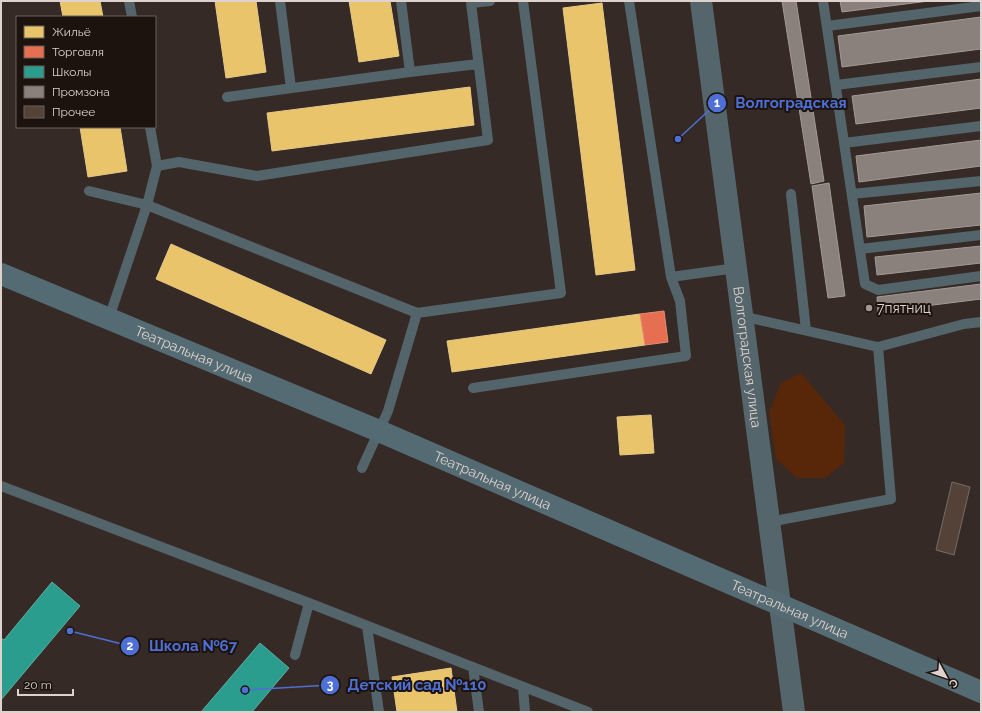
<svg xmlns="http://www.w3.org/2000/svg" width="982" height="713" font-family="Raleway,sans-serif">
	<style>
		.green { fill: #58270a }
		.homes { fill: #e9c46a; stroke: #e6c887 }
		.shops { fill: #e76f51; stroke: #e58c76 }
		.schools { fill: #2a9d8f; stroke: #60ada1 }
		.industry { fill: #8a817c; stroke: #a49994 }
		.building { fill: #544239; stroke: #766c67 }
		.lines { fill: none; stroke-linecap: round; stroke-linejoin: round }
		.service { stroke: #54646b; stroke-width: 10 }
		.secondary { stroke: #54656c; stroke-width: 22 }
		.primary { stroke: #556b74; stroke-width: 22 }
		.poi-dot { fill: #a49791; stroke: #1c130f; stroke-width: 1.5 }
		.labels { text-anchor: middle; stroke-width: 4; stroke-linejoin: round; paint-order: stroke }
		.poi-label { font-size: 14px; fill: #dfd1cb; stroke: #1c130f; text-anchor: start }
		.street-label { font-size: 14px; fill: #dfd1cb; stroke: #1c130f }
		.leader { fill: none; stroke: #4e6fd5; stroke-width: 1.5 }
		.callout-dot { fill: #4e6fd5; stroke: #1c130f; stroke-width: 1.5 }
		.mark-label { font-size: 12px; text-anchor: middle; font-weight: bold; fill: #fff }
		.callout-label { font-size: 15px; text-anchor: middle; font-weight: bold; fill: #4e6fd5; stroke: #1c130f; stroke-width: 4; stroke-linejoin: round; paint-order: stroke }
	</style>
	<rect width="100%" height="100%" fill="#352a25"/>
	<path class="green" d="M801,373L845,425L844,463L825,478H797L776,459L769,412L781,383Z"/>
	<path class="homes" d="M60,1H100L103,17H63Z
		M215,1H256L266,72L226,78Z
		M349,1H390L399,56L359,62Z
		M602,3L635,270L596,275L563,8Z
		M470,87L474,125L272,151L267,113Z
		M80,127H120L127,171L88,177Z
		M171,244L386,340L371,374L156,279Z
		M640,314L645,345L452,372L447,341Z
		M651,415L654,453L620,455L617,417Z
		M451,668L457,712H397L392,677Z"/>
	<path class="shops" d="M664,311L668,342L645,345L640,314Z"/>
	<path class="schools" d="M52,582L80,606L1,700V638L4,640Z
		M260,643L289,668L252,712H201Z"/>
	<path class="industry" d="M782,1H796L824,181L811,184Z
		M840,1H929L842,12Z
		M981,17V49L842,67L838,36Z
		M981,79V108L856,124L852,96Z
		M981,140V166L859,182L856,156Z
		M829,183L845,296L828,298L812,186Z
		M981,193V225L867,237L864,206Z
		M981,246V263L877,275L875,257Z
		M981,284V299L878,312L877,297Z"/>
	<path class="building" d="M952,482L970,487L954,555L936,550Z"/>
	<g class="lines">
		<path class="service" d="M129,1L132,17
			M280,1L291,88
			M401,1L410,72L478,64
			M823,1L865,284L878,290L981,276
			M827,26L981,6
			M836,85L981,67
			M227,97L410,72
			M150,127L157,166
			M844,143L981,126
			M89,191L147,205L417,313L561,293L523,1
			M791,194L806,330
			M852,194L981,181
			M860,249L981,235
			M671,277L736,268
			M742,316L878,347L891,499L769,522
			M109,318L147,205L157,166L179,162L257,176L488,140L471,3L490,1
			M878,347L964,324L981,322
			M473,388L686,356L680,301L671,277L629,1
			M362,468L388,411L417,313
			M1,486L309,603L588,712
			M367,626L379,712
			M295,655L309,603
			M473,667L479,712
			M523,687L525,712"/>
		<path class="secondary" id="s1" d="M701,1L794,712"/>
		<path class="primary" id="s2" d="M1,274L379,431L981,692"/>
	</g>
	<circle class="poi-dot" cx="869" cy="308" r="4"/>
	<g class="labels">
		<g class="poi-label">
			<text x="877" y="313">7пятниц</text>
		</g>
		<g class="street-label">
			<text dy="5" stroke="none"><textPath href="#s2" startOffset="209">Театральная улица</textPath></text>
			<text dy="5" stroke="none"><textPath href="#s1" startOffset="359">Волгоградская улица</textPath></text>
			<text dy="5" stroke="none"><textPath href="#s2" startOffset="533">Театральная улица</textPath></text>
			<text dy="5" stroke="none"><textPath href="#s2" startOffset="857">Театральная улица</textPath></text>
		</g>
	</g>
	<path class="leader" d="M678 139L717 103M70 631L130 646M245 690L330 685"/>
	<g class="callout-dot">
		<circle cx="678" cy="139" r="4"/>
		<circle cx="70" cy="631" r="4"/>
		<circle cx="245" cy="690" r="4"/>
		<circle cx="717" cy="103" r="10"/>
		<circle cx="130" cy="646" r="10"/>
		<circle cx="330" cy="685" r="10"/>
	</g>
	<g class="mark-label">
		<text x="717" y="107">1</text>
		<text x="130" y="650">2</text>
		<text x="330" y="689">3</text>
	</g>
	<g class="callout-label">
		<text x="791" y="108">Волгоградская</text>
		<text x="193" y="651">Школа №67</text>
		<text x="417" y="690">Детский сад №110</text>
	</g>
	<rect width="982" height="713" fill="none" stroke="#dfd1cb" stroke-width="4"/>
	<rect x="16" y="16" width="140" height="112" fill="#1c130f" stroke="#6a5f5a"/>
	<rect x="24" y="26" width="20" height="12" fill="#e9c46a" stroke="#6a5f5a"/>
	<text x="52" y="36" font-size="12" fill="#dfd1cb">Жильё</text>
	<rect x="24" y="46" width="20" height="12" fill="#e76f51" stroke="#6a5f5a"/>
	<text x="52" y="56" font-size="12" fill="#dfd1cb">Торговля</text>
	<rect x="24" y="66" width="20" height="12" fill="#2a9d8f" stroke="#6a5f5a"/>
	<text x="52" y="76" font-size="12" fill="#dfd1cb">Школы</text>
	<rect x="24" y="86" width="20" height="12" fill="#8a817c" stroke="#6a5f5a"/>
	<text x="52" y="96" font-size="12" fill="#dfd1cb">Промзона</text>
	<rect x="24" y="106" width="20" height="12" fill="#544239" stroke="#6a5f5a"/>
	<text x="52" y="116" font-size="12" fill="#dfd1cb">Прочее</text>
	<g transform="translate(946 677) rotate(130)" stroke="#1c130f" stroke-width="3" paint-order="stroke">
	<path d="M0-3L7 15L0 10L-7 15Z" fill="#dfd1cb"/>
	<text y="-6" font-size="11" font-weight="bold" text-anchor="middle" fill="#dfd1cb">С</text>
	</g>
	<path d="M18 689v6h55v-6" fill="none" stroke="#dfd1cb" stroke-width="2"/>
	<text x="24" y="689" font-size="12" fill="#dfd1cb" stroke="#1c130f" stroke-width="3" paint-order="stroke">20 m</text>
</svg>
